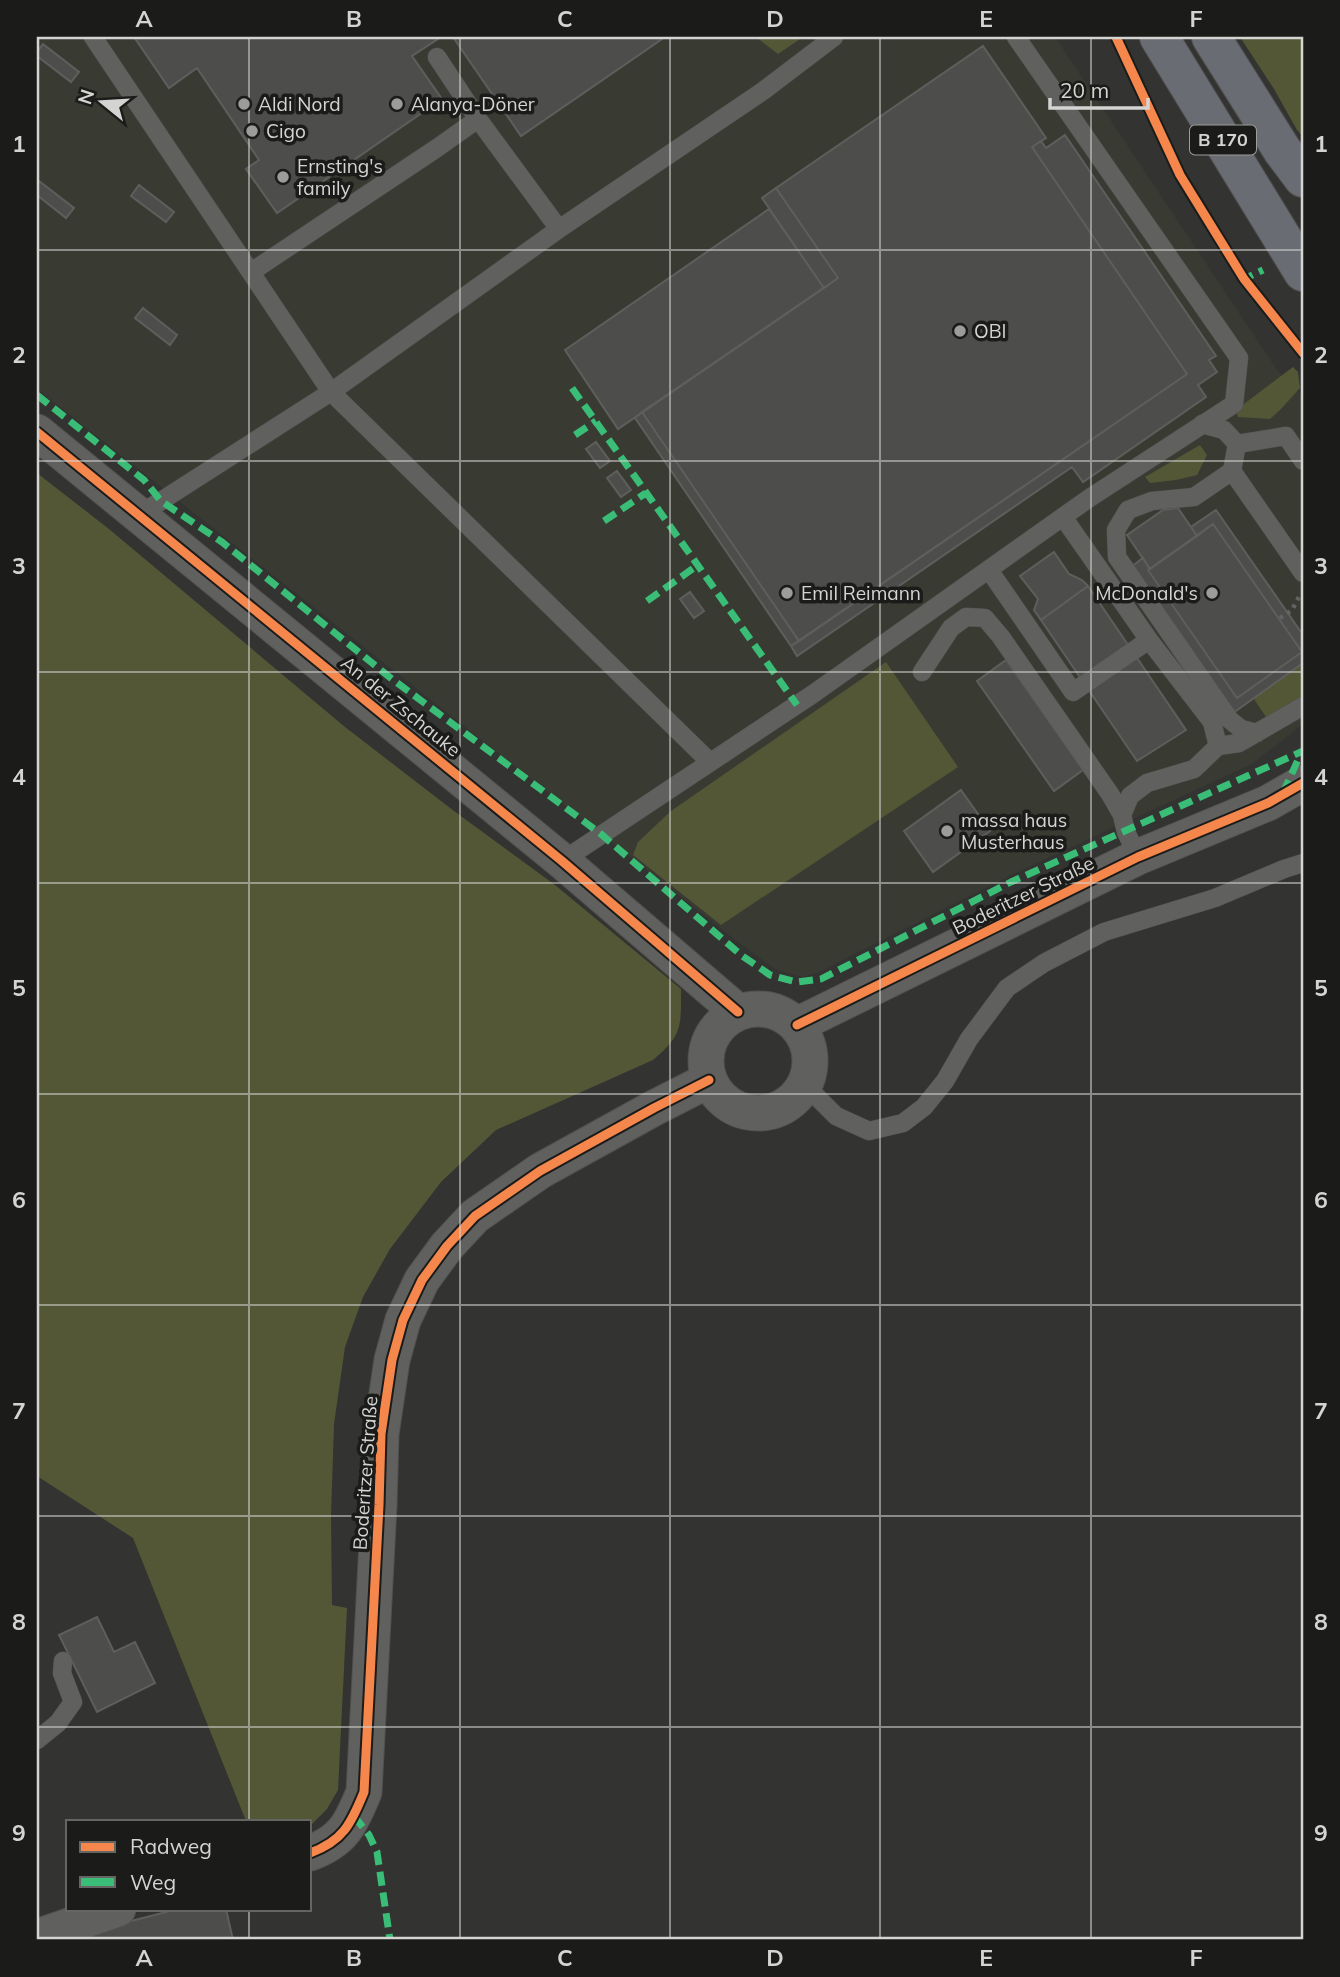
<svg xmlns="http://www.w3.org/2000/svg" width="1340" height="1977" font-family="Mulish,sans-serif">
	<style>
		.built { fill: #393b33 }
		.green { fill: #535736 }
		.building { fill: #4d4d4c; stroke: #5e5e5d; stroke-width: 2 }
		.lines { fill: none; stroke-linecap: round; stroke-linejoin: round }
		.lane-casing { stroke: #50504f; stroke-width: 19 }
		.street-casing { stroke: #50504f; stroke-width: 37 }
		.primary-casing { stroke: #50504f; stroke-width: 40 }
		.path { stroke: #636362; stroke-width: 4.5; stroke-dasharray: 3.5 5; stroke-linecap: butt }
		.lane { stroke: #60615f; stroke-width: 18 }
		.street { stroke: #60615f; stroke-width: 35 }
		.primary { stroke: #696c72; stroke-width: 38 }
		.quiet { stroke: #3abd76; stroke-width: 7; stroke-dasharray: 14 7; stroke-linecap: butt }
		.cycleway-casing { stroke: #1b1b1a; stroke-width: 13 }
		.cycleway { stroke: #f5874c; stroke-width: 9 }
		.grid { fill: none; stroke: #d4d4d2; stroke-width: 2; stroke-opacity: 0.55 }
		.poi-dot { fill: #9c9c9a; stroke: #1b1b1a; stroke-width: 2.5 }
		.labels { text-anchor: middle; stroke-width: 7; stroke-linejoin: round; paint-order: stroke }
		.shield { fill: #1b1b1a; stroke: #9c9c9b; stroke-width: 2 }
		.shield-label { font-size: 18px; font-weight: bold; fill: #d4d4d2 }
		.poi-label { font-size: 19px; fill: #d4d4d2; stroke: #1b1b1a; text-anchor: start }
		.street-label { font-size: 19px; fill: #d4d4d2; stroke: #1b1b1a }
		.neatline { fill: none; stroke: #d4d4d2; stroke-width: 2.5 }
		.grid-label { font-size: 23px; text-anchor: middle; font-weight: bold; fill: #d4d4d2 }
	</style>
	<rect width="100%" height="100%" fill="#333332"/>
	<path class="built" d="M37,37H1055L1277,370L1303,396V724L1252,764L1015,873L819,972L802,977L775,969L734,939L37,389Z"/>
	<path class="green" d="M756,37H803L778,54Z
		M1240,37H1303V137L1297,130L1274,89Z
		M1293,367L1298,372L1300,388L1280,410L1270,419L1238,417L1236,410Z
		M1200,445L1207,455L1197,475L1176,480L1150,483L1145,477Z
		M37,473L109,529L345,727L454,811L555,885L681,989C681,1026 683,1035 653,1060L496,1130L441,1182L390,1249L363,1297L345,1347L334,1424L331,1516L332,1605L347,1608L338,1790L327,1809L310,1826V1821H246L133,1538L37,1476Z
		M1302,652L1303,695L1268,720L1248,690Z
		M886,662L958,767L721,925L633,855L638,842L671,811Z"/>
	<path class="building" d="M134,37H441L412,56L442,99L277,213L246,169L259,160L197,68L169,88Z
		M453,37H665L521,136Z
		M43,44L79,72L71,82L37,56V52Z
		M983,46L1046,138L1032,147L1187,374L799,641L642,412L838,278L776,188Z
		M1065,135L1216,356L1209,360L1217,372L1198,385L1206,397L1083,482L1072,467L797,656L791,646L1187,374L1032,147L1041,141L1046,148Z
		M39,181L74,208L66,218L37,195V184Z
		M139,185L174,212L166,222L131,196Z
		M776,188L838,278L824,288L762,198Z
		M769,209L824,288L618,429L565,350Z
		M143,308L177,335L170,345L135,318Z
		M642,412L799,641L791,646L635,418Z
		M596,442L610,461L600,468L586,449Z
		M617,471L631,490L621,497L607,478Z
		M1178,508L1197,536L1150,569L1127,535L1163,510Z
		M1216,510L1303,635V663L1233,713L1131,567L1143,558L1150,569L1148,570L1237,698L1302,652L1213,524L1197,536L1191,527Z
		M1213,524L1302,652L1237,698L1148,570Z
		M1054,552L1069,574L1082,580L1088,586L1041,620L1034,610L1038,599L1020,576Z
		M1088,586L1186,730L1137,761L1041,620Z
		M690,592L704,611L694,618L680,599Z
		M1006,660L1083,770L1054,791L977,681Z
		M961,790L990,831L933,872L904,831Z
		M97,1617L114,1652L135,1642L155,1683L97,1712L59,1635Z
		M178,1909H226L233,1940H81L80,1934Z"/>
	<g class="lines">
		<g class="lane-casing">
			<path id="lane" d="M93,37L331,392L710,762
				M437,57L478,119L559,229
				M251,272L437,148L478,119
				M1202,424L1224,430L1237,444
				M1303,461L1286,436L1237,444L1232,471L1303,573
				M1232,471L1194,497L1152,501L1128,510L1116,530L1117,557L1230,720L1241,729L1257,733
				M139,514L161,501L331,392L559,229L763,91L834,37
				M1063,517L1149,640L1212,722L1218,746
				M989,570L1073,692L1149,640
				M922,672L951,628L966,617L985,618L1001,637L1110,794L1122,815L1126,832L1138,857
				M1122,815L1130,796L1147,783L1194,769L1218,746L1239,743L1303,706
				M562,861L813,694L1088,499L1234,404L1239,358L1016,37
				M805,1085L836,1116L869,1131L903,1123L924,1107L945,1081L969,1039L1007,988L1044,963L1104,932L1215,898L1284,869L1303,863
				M37,1740L58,1723L73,1702L62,1673L63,1661"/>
		</g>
		<g class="street-casing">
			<path id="street" d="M37,432L562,861L738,1012
				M706 1061a52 52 0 1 1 104 0a52 52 0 1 1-104 0Z
				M797,1025L1138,857L1268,803L1303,783
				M310,1853C343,1841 351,1824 364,1792L379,1505L381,1434L392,1360L403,1320L422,1280L447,1246L475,1216L540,1171L654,1108L709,1080
				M37,1937L118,1909"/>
		</g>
		<g class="primary-casing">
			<path id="primary" d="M1159,37L1303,272
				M1211,37L1282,150L1303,178"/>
		</g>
		<path class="path" d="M1280,618L1292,610L1300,595"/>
		<use href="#lane" class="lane"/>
		<use href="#street" class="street"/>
		<use href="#primary" class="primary"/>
		<path class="quiet" d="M1246,283L1244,279L1263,270
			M572,388L797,705
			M37,395L144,480L161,501L222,542L392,679L601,834L741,955L770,975L797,982L821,979L1011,882L1303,751
			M575,435L596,421
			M604,521L646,493
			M647,601L698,565
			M1283,793L1302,751
			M354,1816L369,1835L377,1852L390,1940"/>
		<g class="cycleway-casing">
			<path id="cycleway" d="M1116,37L1180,175L1244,279L1303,353
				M37,432L562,861L738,1012
				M797,1025L1138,857L1268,803L1303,783
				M310,1853C343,1841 351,1824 364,1792L379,1505L381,1434L392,1360L403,1320L422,1280L447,1246L475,1216L540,1171L654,1108L709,1080"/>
		</g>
		<use href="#cycleway" class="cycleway"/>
	</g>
	<path class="grid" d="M249,37V1821M460,37V1940M670,37V1940M880,37V1940M1091,37V1940M37,250H1303M37,461H1303M37,672H1303M37,883H1303M37,1094H1303M37,1305H1303M37,1516H1303M37,1727H1303M249,1909V1940"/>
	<g class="poi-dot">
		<circle cx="244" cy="104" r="7"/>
		<circle cx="397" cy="104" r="7"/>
		<circle cx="252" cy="131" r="7"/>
		<circle cx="283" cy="177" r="7"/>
		<circle cx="960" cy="331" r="7"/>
		<circle cx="787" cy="593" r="7"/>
		<circle cx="1212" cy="593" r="7"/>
		<circle cx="947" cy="831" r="7"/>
	</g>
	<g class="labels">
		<rect class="shield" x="1190" y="125.5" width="66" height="29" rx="5"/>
		<g class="shield-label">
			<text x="1223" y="146">B 170</text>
		</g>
		<g class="poi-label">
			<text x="258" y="111">Aldi Nord</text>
			<text x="411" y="111">Alanya-Döner</text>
			<text x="266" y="138">Cigo</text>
			<text x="297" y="173">Ernsting's<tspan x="297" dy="22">family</tspan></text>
			<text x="974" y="338">OBI</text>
			<text x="801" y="600">Emil Reimann</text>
			<text x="1198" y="600" text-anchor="end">McDonald's</text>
			<text x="961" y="827">massa haus<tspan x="961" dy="22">Musterhaus</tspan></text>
		</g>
		<g class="street-label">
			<text transform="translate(401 706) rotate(39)" y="7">An der Zschauke</text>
			<text transform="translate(1023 895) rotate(-26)" y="7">Boderitzer Straße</text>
			<text transform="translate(365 1473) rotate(-86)" y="7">Boderitzer Straße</text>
		</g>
	</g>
	<rect width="1340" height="1977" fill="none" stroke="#1b1b1a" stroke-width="77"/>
	<rect x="66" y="1820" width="245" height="91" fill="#1b1b1a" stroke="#656564" stroke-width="2"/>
	<rect x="80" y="1842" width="35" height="10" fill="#f5874c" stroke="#656564" stroke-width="2"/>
	<text x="130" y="1854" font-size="21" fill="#d4d4d2">Radweg</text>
	<rect x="80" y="1877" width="35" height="10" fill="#3abd76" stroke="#656564" stroke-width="2"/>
	<text x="130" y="1890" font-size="21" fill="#d4d4d2">Weg</text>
	<g transform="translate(102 102) rotate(288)" stroke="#1b1b1a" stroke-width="5" paint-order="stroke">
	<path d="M0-5L12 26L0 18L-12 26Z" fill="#d4d4d2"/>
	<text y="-10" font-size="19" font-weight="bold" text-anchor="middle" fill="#d4d4d2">N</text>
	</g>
	<path d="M1050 98v10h98v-10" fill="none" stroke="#d4d4d2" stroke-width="3.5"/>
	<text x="1060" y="98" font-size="21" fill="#d4d4d2" stroke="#1b1b1a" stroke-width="5" paint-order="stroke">20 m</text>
	<rect x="38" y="38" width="1264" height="1900" class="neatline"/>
	<g class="grid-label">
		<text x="144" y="27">A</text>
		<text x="354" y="27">B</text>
		<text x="565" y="27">C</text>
		<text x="775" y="27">D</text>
		<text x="986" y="27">E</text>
		<text x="1196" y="27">F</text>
		<text x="19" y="152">1</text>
		<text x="1321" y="152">1</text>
		<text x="19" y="363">2</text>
		<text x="1321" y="363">2</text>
		<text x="19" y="574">3</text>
		<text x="1321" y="574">3</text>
		<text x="19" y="785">4</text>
		<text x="1321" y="785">4</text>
		<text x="19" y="996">5</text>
		<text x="1321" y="996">5</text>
		<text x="19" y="1208">6</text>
		<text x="1321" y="1208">6</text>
		<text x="19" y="1419">7</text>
		<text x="1321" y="1419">7</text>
		<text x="19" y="1630">8</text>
		<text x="1321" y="1630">8</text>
		<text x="19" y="1841">9</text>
		<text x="1321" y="1841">9</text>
		<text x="144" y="1966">A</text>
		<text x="354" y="1966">B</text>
		<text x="565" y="1966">C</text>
		<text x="775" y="1966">D</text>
		<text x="986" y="1966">E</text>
		<text x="1196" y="1966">F</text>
	</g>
</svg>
